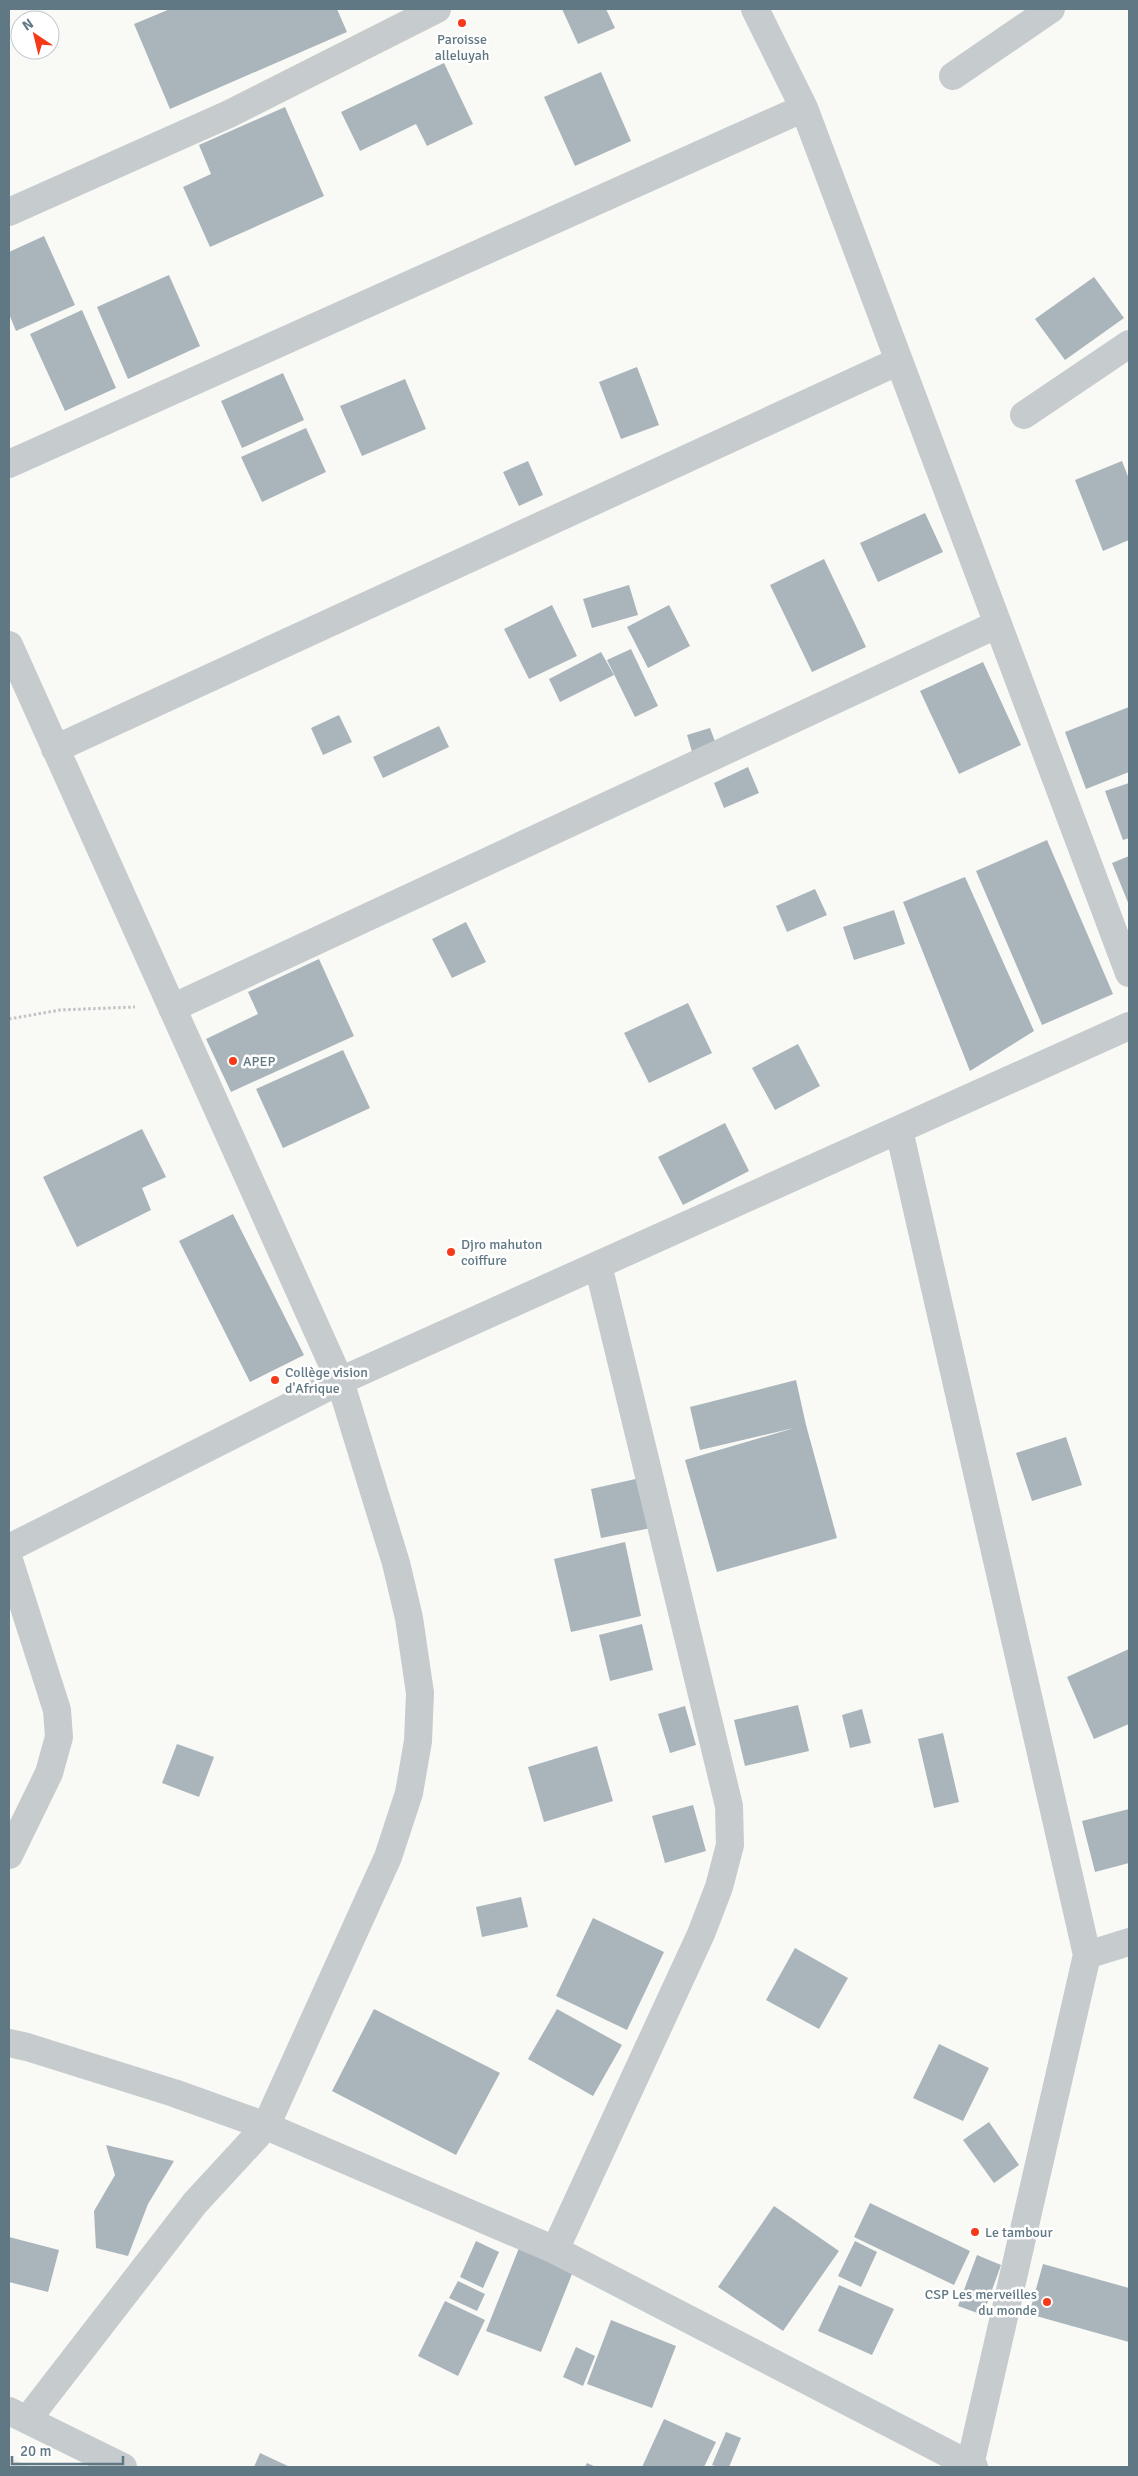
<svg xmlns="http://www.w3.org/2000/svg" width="1138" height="2476" font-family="Signika,sans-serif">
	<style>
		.built { fill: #e9eae9 }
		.building { fill: #aab5bb }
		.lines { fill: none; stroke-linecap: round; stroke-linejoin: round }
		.path { stroke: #c1c4c6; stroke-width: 3; stroke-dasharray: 2.5 2.5; stroke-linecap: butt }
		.street { stroke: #c6cbce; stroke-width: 28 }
		.poi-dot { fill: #f63919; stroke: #fff; stroke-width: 2 }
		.labels { text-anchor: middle; stroke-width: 5; stroke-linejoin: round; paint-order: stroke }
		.poi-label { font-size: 14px; fill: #607884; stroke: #fff; text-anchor: start }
	</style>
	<rect width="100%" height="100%" fill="#f9f9f6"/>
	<path class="built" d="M9,2457L30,2467H9Z"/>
	<path class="building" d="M170,9H337L347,32L170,109L134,24Z
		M562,9H606L615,28L578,44Z
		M444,63L473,124L427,146L416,124L360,151L341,112Z
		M601,72L631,141L575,166L544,97Z
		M285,107L324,196L210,247L183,187L211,174L199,145Z
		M44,236L75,305L16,331L9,314V252Z
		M169,275L200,346L128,379L97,307Z
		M1094,277L1124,318L1065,360L1035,319Z
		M82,310L116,388L65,411L30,334Z
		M637,367L659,425L621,439L599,382Z
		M283,373L304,420L242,448L221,401Z
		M405,379L426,429L362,456L340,406Z
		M306,428L326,472L262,502L241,457Z
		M528,461L543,495L519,506L503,472Z
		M1122,461L1129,479V540L1103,551L1075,480Z
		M925,513L943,552L878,582L860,543Z
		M824,559L866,647L812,672L770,585Z
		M629,585L638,615L592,628L583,599Z
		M552,605L577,656L529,679L504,629Z
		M669,605L690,646L648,668L627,627Z
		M631,649L658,706L635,717L607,660Z
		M601,652L614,675L560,702L549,679Z
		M983,662L1021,745L959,774L920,691Z
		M1129,707V772L1086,789L1065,732Z
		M339,715L352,742L323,755L311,728Z
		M439,726L449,747L383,778L373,757Z
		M710,728L717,747L693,755L687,735Z
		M748,767L759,793L724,808L714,783Z
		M1129,783V838L1123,840L1105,791Z
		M1047,840L1113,994L1042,1025L976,871Z
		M1129,856V905L1112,863Z
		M965,877L1034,1031L970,1071L903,902Z
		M815,889L827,915L787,932L776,906Z
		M894,910L905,944L854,960L843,927Z
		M466,922L486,962L452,978L432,939Z
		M319,959L354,1036L231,1092L206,1039L258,1014L248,992Z
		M688,1003L712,1053L649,1083L624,1033Z
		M798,1044L820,1086L775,1110L752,1068Z
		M343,1050L370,1108L283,1148L256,1089Z
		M725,1123L749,1171L683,1205L658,1157Z
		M142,1129L166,1177L142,1188L151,1210L77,1247L43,1177Z
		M233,1214L304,1355L250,1382L179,1241Z
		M796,1380L806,1425L837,1538L717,1572L685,1460L794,1428L700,1450L690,1407Z
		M1066,1437L1082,1485L1032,1501L1016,1453Z
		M640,1478L651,1528L601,1538L591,1489Z
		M625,1542L641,1616L571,1632L554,1559Z
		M642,1624L653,1670L610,1681L599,1635Z
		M1129,1649V1724L1094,1739L1067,1677Z
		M798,1705L809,1751L745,1766L734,1720Z
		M685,1706L696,1745L670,1753L658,1714Z
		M862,1709L871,1743L850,1748L842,1715Z
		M943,1733L959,1802L934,1808L918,1739Z
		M177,1744L214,1757L199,1797L162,1783Z
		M597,1746L613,1801L544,1822L528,1767Z
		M693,1805L706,1851L665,1863L652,1816Z
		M1129,1809V1863L1095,1872L1082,1821Z
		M521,1897L528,1927L482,1937L476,1907Z
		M593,1918L664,1952L627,2030L556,1996Z
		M795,1948L848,1978L819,2029L766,2000Z
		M374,2009L500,2073L456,2155L332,2091Z
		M557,2009L622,2045L593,2096L528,2059Z
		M939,2044L989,2068L963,2121L913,2098Z
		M989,2122L1019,2165L994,2183L963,2140Z
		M106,2145L174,2161L148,2204L128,2256L96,2248L94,2211L115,2175Z
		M870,2203L970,2251L954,2285L854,2237Z
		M774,2206L839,2251L783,2331L718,2287Z
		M9,2237L59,2250L48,2292L9,2282Z
		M476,2241L499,2252L483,2288L460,2277Z
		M855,2241L877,2252L861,2287L838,2276Z
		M519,2248L574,2269L541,2352L486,2331Z
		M977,2255L1001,2265L983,2315L958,2306Z
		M1043,2264L1129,2288V2342L1029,2314Z
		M458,2281L485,2294L477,2311L449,2298Z
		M839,2285L894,2309L872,2355L818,2331Z
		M445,2301L485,2320L458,2376L418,2356Z
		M611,2320L676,2346L652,2408L587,2384Z
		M576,2347L595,2356L583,2386L563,2377Z
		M664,2419L716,2442L704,2467H642Z
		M726,2432L741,2438L729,2467H718L712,2465Z
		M260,2453L290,2467H254Z
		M587,2463L596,2467H585Z"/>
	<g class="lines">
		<path class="path" d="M9,1019L60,1010L135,1007"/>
		<path class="street" d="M755,9L804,108L1129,973
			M953,76L1051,9
			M9,212L229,114L437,9
			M1024,415L1129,344
			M9,464L804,108
			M9,645L340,1381L396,1563L409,1618L420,1693L418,1741L409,1793L388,1857L266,2126L195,2203L27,2420
			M55,749L899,361
			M172,1008L998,624
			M899,1130L1087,1955L970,2465
			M9,1548L340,1381L1129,1026
			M9,1560L57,1710L59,1737L49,1773L9,1855
			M1087,1955L1129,1942
			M9,2043L27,2047L174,2093L266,2126L555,2250L974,2467
			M555,2250L701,1934L719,1887L730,1845L729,1806L598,1265
			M9,2411L123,2467"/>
	</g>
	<g class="poi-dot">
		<circle cx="462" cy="23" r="5"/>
		<circle cx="233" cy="1061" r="5"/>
		<circle cx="451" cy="1252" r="5"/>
		<circle cx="275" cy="1380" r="5"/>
		<circle cx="975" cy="2232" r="5"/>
		<circle cx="1047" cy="2302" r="5"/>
	</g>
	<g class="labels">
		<g class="poi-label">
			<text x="462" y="44" text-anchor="middle">Paroisse<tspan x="462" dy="16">alleluyah</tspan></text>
			<text x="243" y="1066">APEP</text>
			<text x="461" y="1249">Djro mahuton<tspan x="461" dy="16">coiffure</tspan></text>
			<text x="285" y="1377">Collège vision<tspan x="285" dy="16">d'Afrique</tspan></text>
			<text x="985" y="2237">Le tambour</text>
			<text x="1037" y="2299" text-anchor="end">CSP Les merveilles<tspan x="1037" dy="16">du monde</tspan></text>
		</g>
	</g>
	<rect width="1138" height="2476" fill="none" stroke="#607884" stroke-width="20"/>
	<g transform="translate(35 35) rotate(325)"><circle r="24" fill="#ffffff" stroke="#bfc9ce"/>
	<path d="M0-4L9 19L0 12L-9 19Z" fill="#f63919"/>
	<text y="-8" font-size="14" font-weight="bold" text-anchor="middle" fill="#607884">N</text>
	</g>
	<path d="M12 2456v8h111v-8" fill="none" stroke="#607884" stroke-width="2.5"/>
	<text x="20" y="2456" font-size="15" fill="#607884" stroke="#ffffff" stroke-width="4" paint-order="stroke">20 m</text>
</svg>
